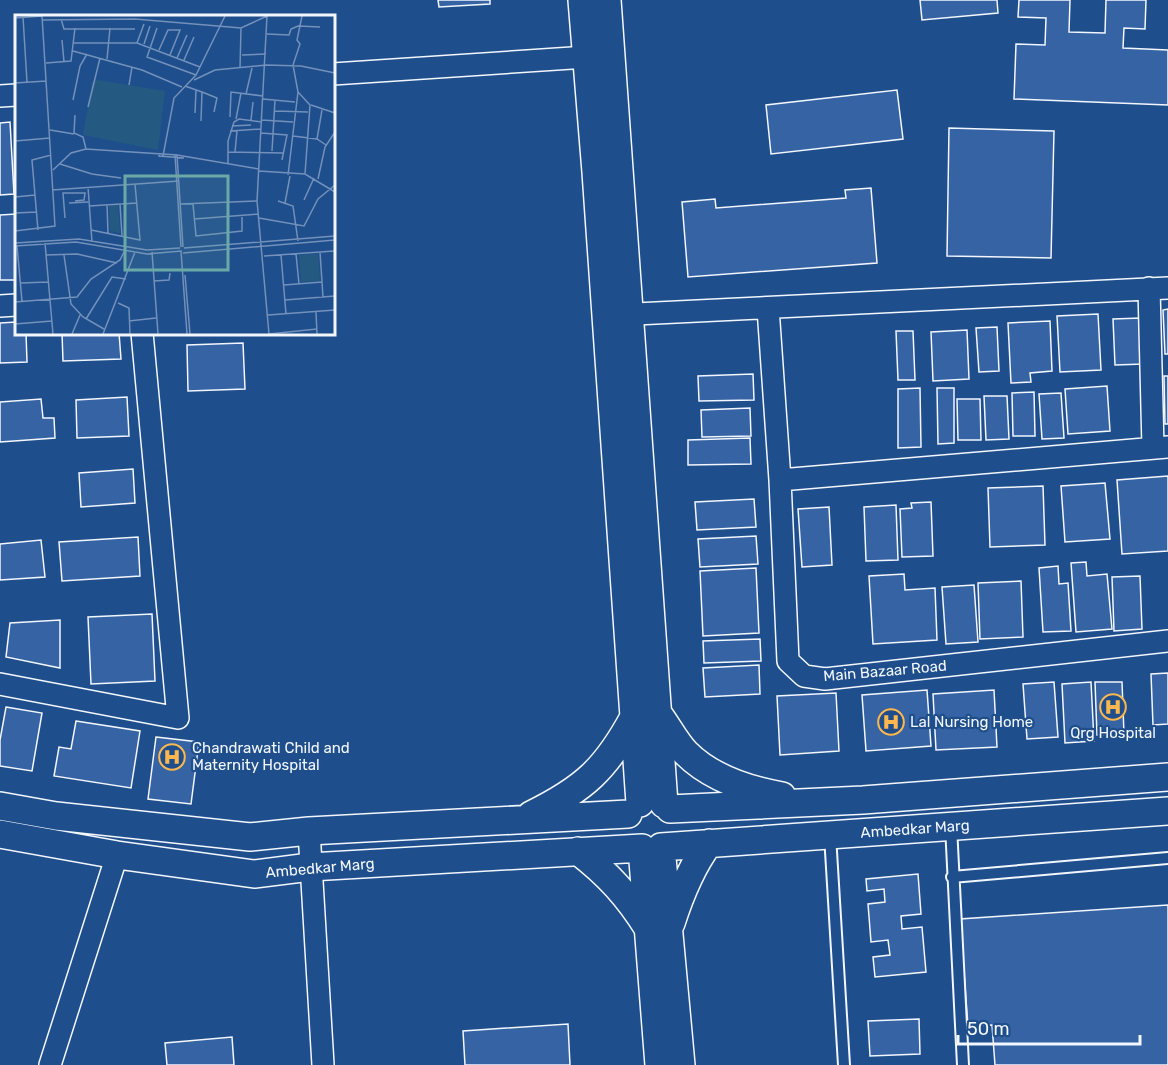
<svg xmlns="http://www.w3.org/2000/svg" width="1168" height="1065" font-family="Rubik,sans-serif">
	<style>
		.building { fill: #3563a3; stroke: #f2f6ff; stroke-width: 1.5 }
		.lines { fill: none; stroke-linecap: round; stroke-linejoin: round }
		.service-casing { stroke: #f2f6ff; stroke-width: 14 }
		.minor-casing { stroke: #f2f6ff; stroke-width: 24 }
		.tertiary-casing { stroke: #f2f6ff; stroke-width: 30 }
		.service { stroke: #1f4e8c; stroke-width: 10 }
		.minor { stroke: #1f4e8c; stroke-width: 21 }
		.tertiary { stroke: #1f4e8c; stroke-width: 27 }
		.labels { text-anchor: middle; stroke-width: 4.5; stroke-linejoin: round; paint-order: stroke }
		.street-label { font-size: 15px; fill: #f2f6ff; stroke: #1f4e8c }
		.poi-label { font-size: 15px; fill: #f2f6ff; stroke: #1f4e8c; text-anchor: start }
		.inset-road { fill: none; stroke: #7391ba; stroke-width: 1.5 }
		.view { fill: #6aa9a8; fill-opacity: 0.15; stroke: #6aa9a8; stroke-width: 3 }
		.inset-edge { fill: none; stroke: #f2f6ff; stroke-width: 3 }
	</style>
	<rect width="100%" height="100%" fill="#1f4e8c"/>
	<path class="building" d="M438,0H490V4L439,7Z
		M920,0H997L998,13L922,20Z
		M1019,0H1070L1069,32L1105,33L1106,0H1146L1145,29L1124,28L1123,48L1168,50V105L1014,99L1016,44L1045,45L1046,18L1018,17Z
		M897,90L903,139L771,154L766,105Z
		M10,122L14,194L0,195V123Z
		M949,128L1054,131L1051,258L947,256Z
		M871,188L877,263L688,277L682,202L715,199L716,208L846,198L845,190Z
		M16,214V280H0V215Z
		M1168,309V354H1165L1163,310Z
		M1098,314L1101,370L1060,372L1057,316Z
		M1141,318L1144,364L1115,365L1113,319Z
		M1050,321L1052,371L1030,373L1031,382L1011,383L1008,323Z
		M16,322V333H26L27,362L0,363V323Z
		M997,327L999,371L979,372L976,328Z
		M967,330L969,379L933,381L931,332Z
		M896,331H913L915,380H898Z
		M62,333H119L121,359L63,361Z
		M243,343L245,389L188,391L187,345Z
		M753,374L754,400L699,401L698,376Z
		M1164,376H1168V424H1165Z
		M1107,386L1110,431L1068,434L1065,389Z
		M920,388L921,447L898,448V389Z
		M937,388H954V443L938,444Z
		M1034,392L1035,436H1013L1012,393Z
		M1061,393L1064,438L1042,439L1039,394Z
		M984,396H1007L1009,439L986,440Z
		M127,397L129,436L77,438L76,400Z
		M41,399L43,418H54L55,438L0,442V402Z
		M957,399H980L981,440H958Z
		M750,408L751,436L702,437L701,410Z
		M750,438L751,464L688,465V440Z
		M133,469L135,503L81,507L79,473Z
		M1168,476V551L1122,554L1117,480Z
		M1105,483L1110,539L1065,542L1061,486Z
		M1043,486L1045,545L990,547L988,488Z
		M754,499L756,527L697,530L695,502Z
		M931,502L933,556L902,557L900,509L912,508L911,503Z
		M896,505L898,560L866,561L864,507Z
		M829,507L832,565L802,567L798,509Z
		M756,536L758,564L700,567L698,539Z
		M138,537L140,576L62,581L59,542Z
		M41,540L45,577L0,580V544Z
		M1086,562L1087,576L1107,574L1112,629L1076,632L1071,563Z
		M1058,566L1059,584L1068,583L1071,631L1043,632L1039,568Z
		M756,568L759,633L703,636L700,571Z
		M904,574L905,590L935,588L937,640L873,644L869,576Z
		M1140,576L1142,629L1114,631L1112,577Z
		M1021,581L1023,637L980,639L978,583Z
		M974,585L978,642L946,644L942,587Z
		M152,614L155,681L91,684L88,617Z
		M60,620V668L6,657L10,623Z
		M760,639L761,661L704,663L703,641Z
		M759,665L760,694L705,697L703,668Z
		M1168,673V724L1153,725L1151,674Z
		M1054,682L1058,737L1027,739L1023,684Z
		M1091,682L1094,741L1065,743L1062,684Z
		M1095,682H1122L1124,734L1097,735Z
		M927,690L931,746L866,751L862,695Z
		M994,690L997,747L936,750L933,694Z
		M836,693L839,751L780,755L777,696Z
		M6,707L42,713L32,771L0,766V740Z
		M76,721L140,731L131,788L54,776L59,747L71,749Z
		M156,737L199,742L191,804L148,799Z
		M918,874L921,914L901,916L902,929L922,927L926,972L875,977L873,957L890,955L888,940L871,942L868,904L885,902L884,889L867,891L866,879Z
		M1168,905V1065H995L992,1025L968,1026L960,919Z
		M919,1019L920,1054L870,1056L868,1021Z
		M568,1024L570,1065H465L463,1031Z
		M232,1037L234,1065H167L165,1043Z"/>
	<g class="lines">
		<g class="service-casing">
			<path id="service" d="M951,826L963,1065
				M830,835L844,1065
				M952,877L1168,858"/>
		</g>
		<g class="minor-casing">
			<path id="minor" d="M333,74L602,56
				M0,96L16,95
				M1149,288L1153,448
				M0,306L16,305
				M768,308L780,480L788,661L804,676L825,679L1168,641
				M615,315L1168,288
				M780,480L1168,447
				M0,684L178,718L142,333
				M309,831L323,1065
				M50,1065L117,855"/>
		</g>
		<g class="tertiary-casing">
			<path id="tertiary" d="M582,0L596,172L640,803
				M607,0L664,804
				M659,715C668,727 676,743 686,753C711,778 748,790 782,796
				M0,806L56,816L250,837L309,831L628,814
				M670,809L863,800L1168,777
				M531,815C584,789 606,769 634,717
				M0,834L117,855L254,874L310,867L642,848L659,1065
				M578,851C608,874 628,896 648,928
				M671,923C680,895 691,867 709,843
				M681,1065L661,847L1168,811"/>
		</g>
		<use href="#service" class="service"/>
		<use href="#minor" class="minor"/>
		<use href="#tertiary" class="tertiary"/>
	</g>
	<defs>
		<g id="hospital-ring" transform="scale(1.35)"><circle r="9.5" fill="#1f4e8c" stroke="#ffb74d" stroke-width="1.5"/><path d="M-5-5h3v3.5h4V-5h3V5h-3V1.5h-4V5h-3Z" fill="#ffb74d"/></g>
	</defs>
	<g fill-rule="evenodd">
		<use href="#hospital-ring" x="1113" y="707"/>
		<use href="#hospital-ring" x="891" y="722"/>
		<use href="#hospital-ring" x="172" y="757"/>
	</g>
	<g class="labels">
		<g class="street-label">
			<text transform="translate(885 671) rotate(-5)" y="5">Main Bazaar Road</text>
			<text transform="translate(915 829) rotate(-4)" y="5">Ambedkar Marg</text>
			<text transform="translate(320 868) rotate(-5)" y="5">Ambedkar Marg</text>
		</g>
		<g class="poi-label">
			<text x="910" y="727">Lal Nursing Home</text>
			<text x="1113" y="738" text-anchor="middle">Qrg Hospital</text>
			<text x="192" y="753">Chandrawati Child and<tspan x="192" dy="17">Maternity Hospital</tspan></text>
		</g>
	</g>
	<g transform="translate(15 15)">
		<rect width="320" height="320" fill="#1f4e8c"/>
		<path d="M83,65L150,76L143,135L68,120L77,67ZM103,190L105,218L95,216L94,191ZM303,239L305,266L286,267L284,240Z" fill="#245a82"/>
		<path class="inset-road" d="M252,1L242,186L254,319M287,1L282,25L285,29L278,50L283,77L295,90L290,159M8,2L12,67M0,3L27,1L40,211L0,216M46,4L49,14H120M28,5L120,4L226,13L252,1M142,13L132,42L181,60M252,19L274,20L276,14L283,11L305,12M47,25L49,47M59,28H122L185,52M122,28L129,9M129,29L135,11M144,35L153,15H165L155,40M58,36L127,55L167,72M227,40L251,39M162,43L172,20M92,44L95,13M169,45L179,22M31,48L56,46L60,13M225,53L226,13M179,65L200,55L251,50L286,51L320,58M0,68L31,66M114,70L117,52M170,71L187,77L186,106M187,77L202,83L199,97M231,79L237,53M248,84L280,87M58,85L65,51L72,39M296,90L320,98M73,92L85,43M260,96L293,97M180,98L181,75M60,100L59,118L68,122L71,134M215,102L216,77L248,81M221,104L226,78M236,105L238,87M247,105L278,107M217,111L236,110M35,115L59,119M215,116L246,114M246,118L272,120L267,145M278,121L302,124L311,130M302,124L307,95M0,126L35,123M257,136L260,85M213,137L268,138M220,137L222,116M145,138L144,141L169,143M160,140L166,232M162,140L244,154M148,141L159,83L181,60L210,1M213,148V126L219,107L224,104L247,107M45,149L77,159L106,163M38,155L56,138L71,134L162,140L168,232M244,156L290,159L320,177M273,160L283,77M303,164L310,132L320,117M73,172L77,227M37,175L164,166M0,182L20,180M289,185L299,163M263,186L278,191L283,226M54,188L73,187M270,188L275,161M92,189L93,218M105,189L107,221M165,189L242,186M178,189L181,221L227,216V200M74,191L122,188M0,198L22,197M50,203L48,178H70L69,185L60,186M244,203L289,211L303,184L320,170M179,204L243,199M23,215L17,145L36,140M76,215L125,225L120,169M0,228L64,224L132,235L165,233M30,228L38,319M0,231L61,227L132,239L166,236L172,319M2,231L7,286M169,233L320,221M137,237L143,319M305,237L308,282M168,238L320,225M281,239L284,269M31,240L62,239L102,248M49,240L56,289L68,302L89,314M266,240L271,299M249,241L319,236M170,260L175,319M139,266L154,265L155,258M6,268L33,267M269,270L307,267M270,285L320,281M0,287L62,282L76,264L105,245L110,235M103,288L114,293L115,319M301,297L302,319M253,300L320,295M71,304L97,262L111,264M114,306L141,303M0,309L37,306M57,319L65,300M88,319L120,237M254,319L302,314"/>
		<path class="view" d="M110,161H213V255H110Z"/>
		<rect width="320" height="320" class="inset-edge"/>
	</g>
	<path d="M958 1035v9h182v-9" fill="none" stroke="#f2f6ff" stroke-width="3"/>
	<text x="967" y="1035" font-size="18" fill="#f2f6ff" stroke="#1f4e8c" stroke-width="4.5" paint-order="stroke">50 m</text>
</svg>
